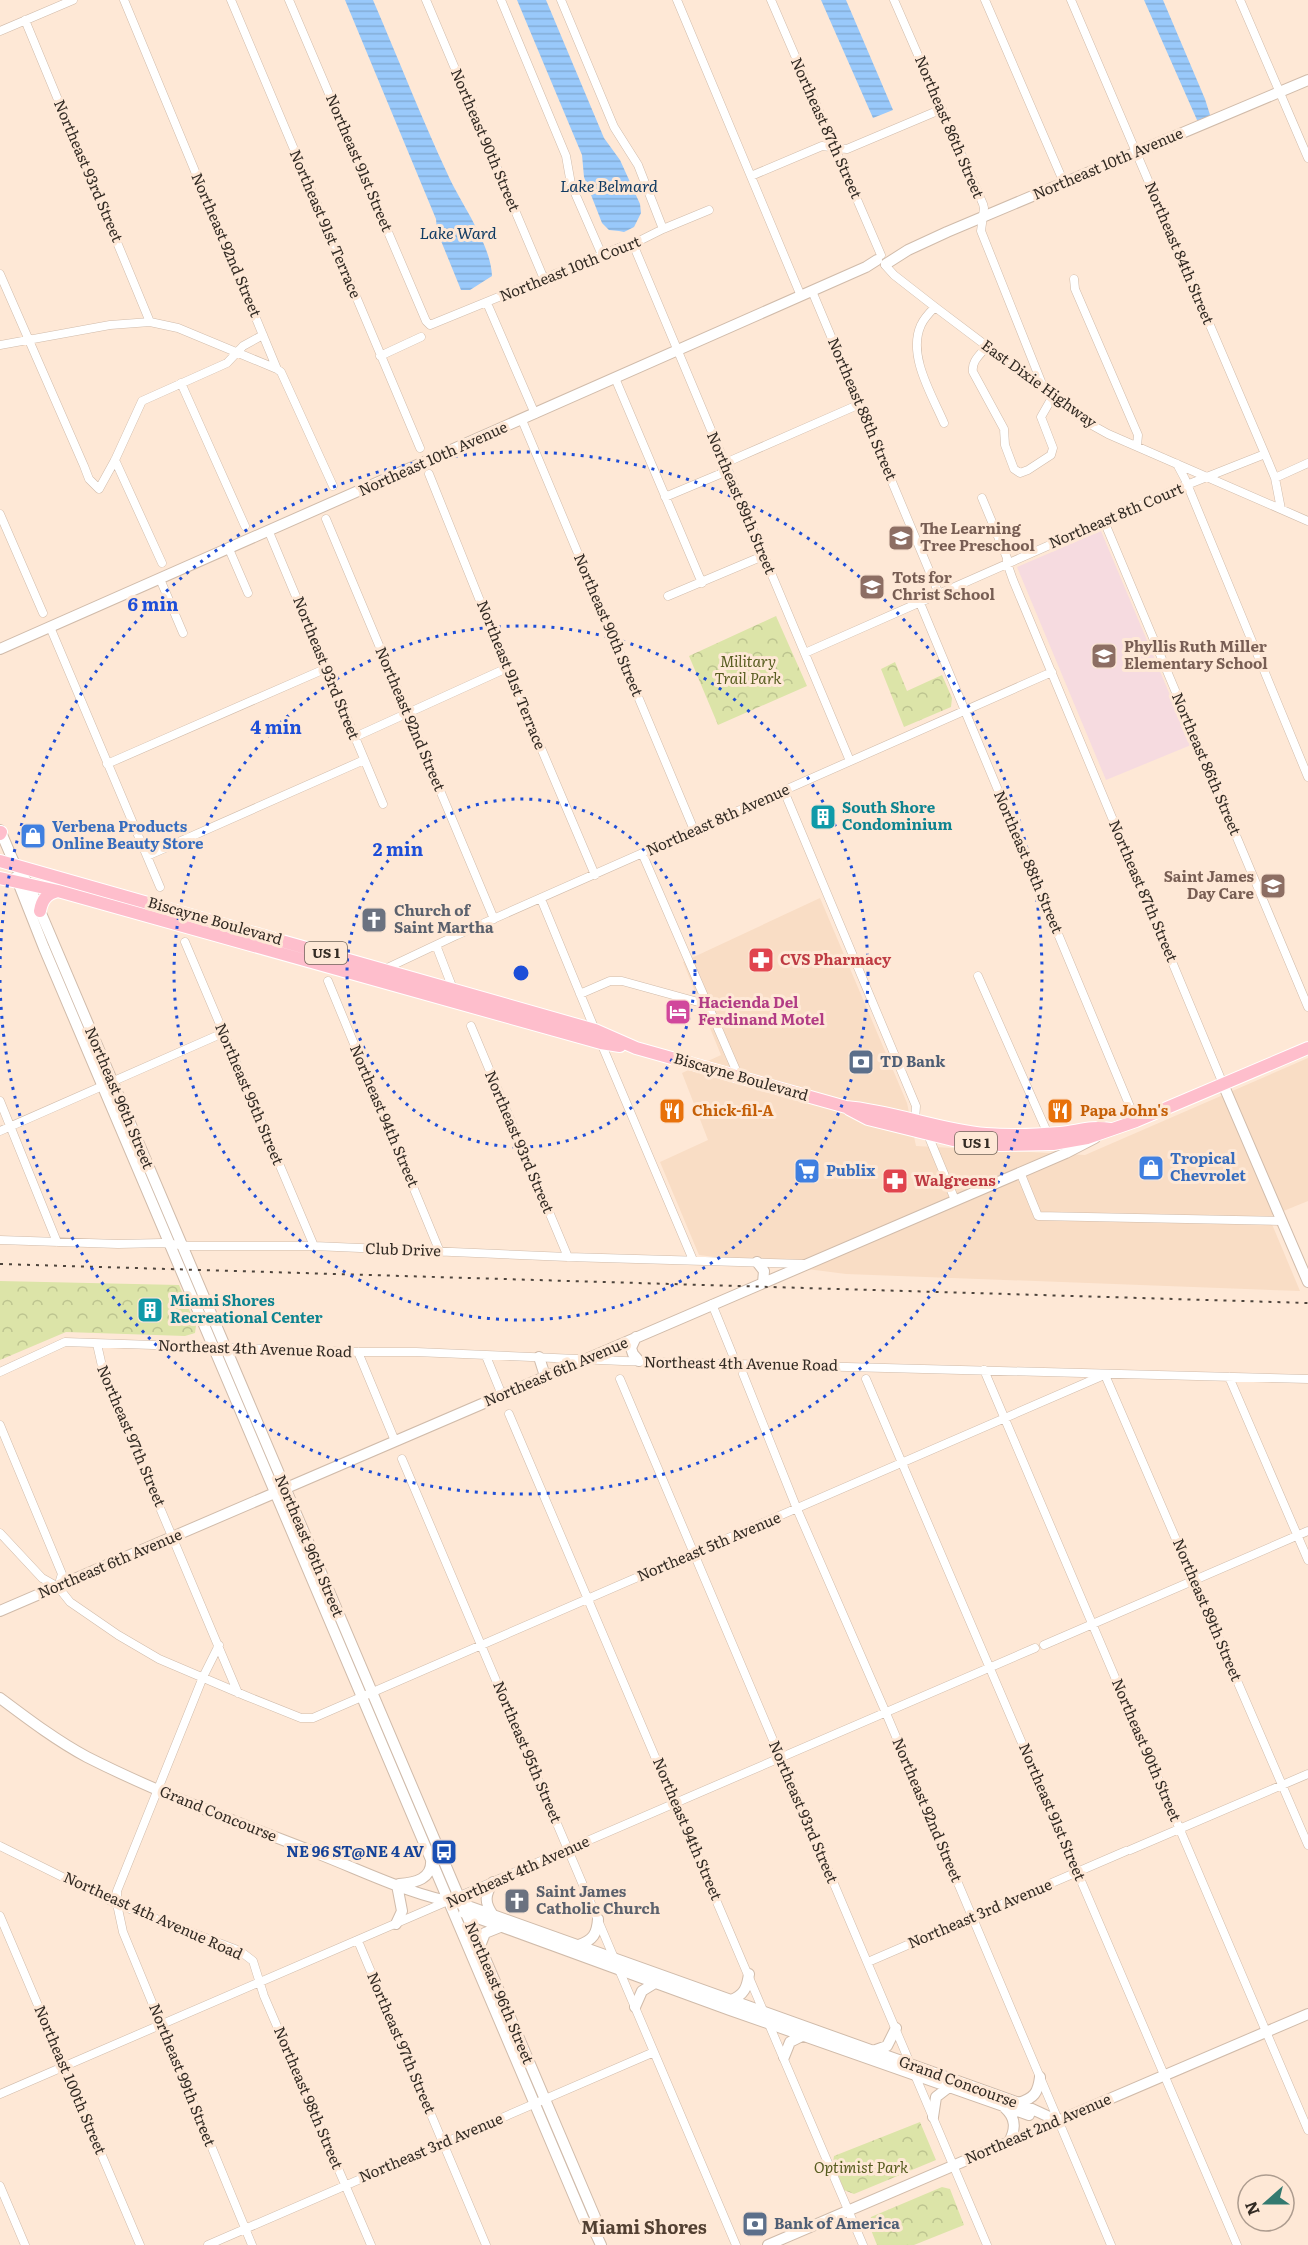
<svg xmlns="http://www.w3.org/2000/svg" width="1308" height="2245" font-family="Literata,serif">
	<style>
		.built { fill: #f9ddc5 }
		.education { fill: #f6dbe0 }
		.park { fill: url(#park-crowns) }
		.water { fill: url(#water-rules) }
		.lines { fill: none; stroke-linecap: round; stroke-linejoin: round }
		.street-casing { stroke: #d0bbaa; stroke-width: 9 }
		.secondary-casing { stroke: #d0bbaa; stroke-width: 12 }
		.primary-casing { stroke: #fff; stroke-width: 14 }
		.street { stroke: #fff; stroke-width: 8 }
		.secondary { stroke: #fff; stroke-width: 10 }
		.primary { stroke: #febecc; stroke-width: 12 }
		.rail { stroke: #4e443c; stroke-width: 2; stroke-dasharray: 3 6; stroke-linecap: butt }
		.ring { fill: none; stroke: #1d4ed8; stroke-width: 3; stroke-dasharray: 3 6 }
		.labels { text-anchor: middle; stroke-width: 6; stroke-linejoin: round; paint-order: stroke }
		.shield { fill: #fee8d6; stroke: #706459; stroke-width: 1.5 }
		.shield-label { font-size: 14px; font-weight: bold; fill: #332b24 }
		.street-label { font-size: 15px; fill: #332b24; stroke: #fee8d6 }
		.education-label { font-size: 15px; font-weight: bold; fill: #785e54; stroke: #fee8d6; text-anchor: start }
		.park-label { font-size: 15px; font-style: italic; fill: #575c1f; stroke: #fee8d6 }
		.culture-label { font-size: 15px; font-weight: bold; fill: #0d838f; stroke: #fee8d6; text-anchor: start }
		.shop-label { font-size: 15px; font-weight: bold; fill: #366cbe; stroke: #fee8d6; text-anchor: start }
		.worship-label { font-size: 15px; font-weight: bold; fill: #5b616d; stroke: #fee8d6; text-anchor: start }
		.health-label { font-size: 15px; font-weight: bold; fill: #be3a42; stroke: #fee8d6; text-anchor: start }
		.hotel-label { font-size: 15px; font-weight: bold; fill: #b23c85; stroke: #fee8d6; text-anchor: start }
		.service-label { font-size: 15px; font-weight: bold; fill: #4e5e75; stroke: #fee8d6; text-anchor: start }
		.food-label { font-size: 15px; font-weight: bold; fill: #c56008; stroke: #fee8d6; text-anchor: start }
		.transit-label { font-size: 15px; font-weight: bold; fill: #164399; stroke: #fee8d6; text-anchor: end }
		.water-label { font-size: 16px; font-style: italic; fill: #113b63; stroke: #fee8d6 }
		.quarter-label { font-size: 18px; font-weight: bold; fill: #524032; stroke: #fee8d6 }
		.centre { fill: #1d4ed8; stroke: #fee8d6; stroke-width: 3 }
		.ring-label { font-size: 18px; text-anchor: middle; font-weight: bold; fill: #1d4ed8; stroke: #fee8d6; stroke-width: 6; stroke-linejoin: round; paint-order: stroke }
	</style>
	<defs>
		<pattern id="park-crowns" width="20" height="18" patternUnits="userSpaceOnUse" patternTransform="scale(1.5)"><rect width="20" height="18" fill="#dce4a8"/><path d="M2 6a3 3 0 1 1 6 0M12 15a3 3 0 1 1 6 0" fill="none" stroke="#bdc490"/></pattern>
		<pattern id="water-rules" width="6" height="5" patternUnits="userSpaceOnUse" patternTransform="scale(1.5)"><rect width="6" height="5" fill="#99c9fb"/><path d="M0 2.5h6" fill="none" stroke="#84add7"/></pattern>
	</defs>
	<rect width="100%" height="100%" fill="#fee8d6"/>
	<path class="built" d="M820,898L907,1103L916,1146L1085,1155L1308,1058V1201L1269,1217L1300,1291L846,1274L699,1255L660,1162L708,1140L682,1073L721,1055L683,962Z"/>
	<path class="education" d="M1101,531L1191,745L1106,780L1017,567Z"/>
	<path class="park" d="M776,616L807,686L718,725L689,656Z
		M895,662L907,691L942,675L952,698L951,707L904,727L881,669Z
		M0,1281L179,1285L196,1326L195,1333L185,1336L66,1332L0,1360Z
		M920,2122L936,2160L854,2194L844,2190L833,2162L834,2156Z
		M942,2187L950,2189L964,2225L914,2245H877L869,2225L871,2217Z"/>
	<path class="water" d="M345,0H373C398,58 421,117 448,175C461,204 491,244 492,276L470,290H461L437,231L436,219Z
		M517,0H546L604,138L620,160L640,204L641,213L634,227L624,232L619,231L609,230L602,223L584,177L582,155Z
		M821,0H846L893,110L873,118Z
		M1144,0H1163L1205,99L1211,118L1201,123L1197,120Z"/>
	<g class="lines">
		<g class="street-casing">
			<path id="street" d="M124,0L277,369L281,372L333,486
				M231,0L420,448
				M289,0L426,321L430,325L621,247L633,244L663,229L709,210
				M426,0L544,279
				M501,0L566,156L571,184L602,255
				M561,0L614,127L638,165L663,229
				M677,0L801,296
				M771,0L881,255
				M894,0L983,204L984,208L981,231L1044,389
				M985,0L1064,183
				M1071,0L1265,454L1275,478L1281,509
				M1240,0L1308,158
				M25,20L150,322
				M0,31L73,0
				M751,176L822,146L847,149L942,109
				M633,244L850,761
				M885,265L894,275L935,307L1090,424L1108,434L1308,521
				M0,274L84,466L89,479L99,489L115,460L142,401L227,363L243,346L263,335
				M1074,279L1075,289L1138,435L1137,446
				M812,291L939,594
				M487,303L535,414
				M935,307C930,312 924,318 921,325C907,355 932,395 944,423
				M0,345L110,325L150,322L178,328L277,369
				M987,346C981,354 971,361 973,372L1004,429L1005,445L1014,469L1020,473L1028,470L1051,455L1053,448L1041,417L1053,396
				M380,356L421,337
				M615,378L702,583
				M181,383L245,526
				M522,420L694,830
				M115,460L162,563
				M1177,464L1185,479L1308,777
				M429,474L507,668L595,875
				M1275,478L1308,463
				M665,497L720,474L732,460L860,404
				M982,498L1007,558V563L1013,580L1223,1084
				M0,514L43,613
				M326,519L494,919
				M1104,521L1308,1007
				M269,532L383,804
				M229,549L248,593
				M160,579L183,633
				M668,596L763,556
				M920,603L1136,1121
				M50,627L160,887
				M805,653L1179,488L1265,454
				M355,737L507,668
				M107,764L327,668
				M784,791L916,1106L915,1121
				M642,853L739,1077
				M147,856L364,760
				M541,899L595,1030
				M185,942L314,1246
				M436,945L453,989
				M385,969L457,935L1052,672
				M978,976L1048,1134
				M328,981L440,1252
				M580,994L610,981H622L709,1005
				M471,1026L568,1257
				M601,1043L693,1260
				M0,1101L57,1242
				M0,1131L223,1033
				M928,1135L955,1200
				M1020,1172L1038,1216L1281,1221
				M0,1240L118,1244L162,1243L189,1246H314L568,1257L804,1264
				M712,1304L736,1363
				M97,1344L104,1375L238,1693
				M358,1352L395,1441
				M486,1356L502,1395
				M984,1370L1308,2130
				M0,1372L65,1342L358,1352H416L623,1361L1308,1379
				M743,1374L797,1509L886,1713L1111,2245
				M1105,1375L1308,1845
				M1229,1377L1308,1560
				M620,1379L987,2245
				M866,1379L1237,2245
				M509,1414L863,2245
				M0,1425L62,1574L58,1587
				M402,1459L736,2245
				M0,1533L42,1578L58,1587L70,1602L118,1635L159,1659L246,1696L301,1718H313L1104,1375
				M219,1645L203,1677L117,1891V1904L123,1932L252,2245
				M1044,1645L1308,1531
				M0,1846L117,1904L240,1951L253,1961L264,1996L371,2245
				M1130,1850L1308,1774
				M0,1916L140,2245
				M358,1941L486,2245
				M868,1962L1126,1851
				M0,2094L1035,1648
				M0,2186L25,2245
				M208,2245L654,2052"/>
		</g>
		<g class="secondary-casing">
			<path id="secondary" d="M886,264L908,250L947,232L1308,80
				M0,649L866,267L877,260
				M0,830L15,865L29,885L595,2217L594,2230
				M16,877L44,948L584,2220L594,2230L601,2245
				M1223,1084L1308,1282
				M757,1262L764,1271L763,1283
				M636,1337L631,1348L633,1354L639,1361
				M539,1357L545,1376
				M0,1611L1066,1153L1095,1138
				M0,1698C28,1719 57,1741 87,1757C162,1795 242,1824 319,1854C365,1872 413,1896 462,1904L1019,2103L1058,2121
				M493,1882C485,1895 484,1902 493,1915
				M399,1884C415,1883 433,1879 431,1859
				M464,1913L730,2010L1029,2115
				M396,1924L402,1911L397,1885
				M579,1945C593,1940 597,1934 598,1919
				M480,1946L485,1933L500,1927
				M731,2000C744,1995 747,1988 749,1974
				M635,2007L642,1991L655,1983
				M873,2051L887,2046L896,2028
				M784,2057L790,2042L804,2035
				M1019,2103C1034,2098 1038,2093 1040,2077
				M1005,2108C1016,2118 1016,2129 1009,2142
				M933,2117L936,2097L949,2087
				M768,2245L1308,2014"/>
		</g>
		<g class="primary-casing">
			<path id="primary" d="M0,834L1,832
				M0,861L595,1030L636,1048L846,1107C894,1111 938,1130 986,1134C1011,1136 1036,1135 1060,1133C1079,1131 1091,1126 1110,1129
				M0,878L58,891L601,1043L620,1046
				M40,911C42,900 46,894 58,891
				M849,1109L868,1119L953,1140L1000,1145L1053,1144L1087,1138L1136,1121L1308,1048"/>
		</g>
		<use href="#street" class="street"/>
		<use href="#secondary" class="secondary"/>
		<use href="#primary" class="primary"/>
		<path class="rail" d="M0,1264L1308,1303"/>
	</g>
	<g class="ring">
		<circle cx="521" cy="973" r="174"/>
		<circle cx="521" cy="973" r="347"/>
		<path d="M0 968A521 521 0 1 1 0 978"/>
	</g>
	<defs>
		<g id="school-square" transform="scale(1.35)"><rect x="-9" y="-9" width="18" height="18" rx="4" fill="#8d6e63" stroke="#fee8d6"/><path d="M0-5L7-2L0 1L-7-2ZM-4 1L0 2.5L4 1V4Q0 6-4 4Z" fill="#fff"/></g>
		<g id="building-square" transform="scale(1.35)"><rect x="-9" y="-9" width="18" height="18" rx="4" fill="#0f9aa8" stroke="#fee8d6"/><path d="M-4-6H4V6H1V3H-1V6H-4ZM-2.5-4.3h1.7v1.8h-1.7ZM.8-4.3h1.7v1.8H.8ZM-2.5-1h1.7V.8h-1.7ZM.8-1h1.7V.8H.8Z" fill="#fff"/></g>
		<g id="shop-square" transform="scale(1.35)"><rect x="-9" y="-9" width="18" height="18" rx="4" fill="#3f7fe0" stroke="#fee8d6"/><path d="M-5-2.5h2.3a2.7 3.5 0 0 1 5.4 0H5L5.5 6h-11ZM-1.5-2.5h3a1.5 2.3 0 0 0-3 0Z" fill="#fff"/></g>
		<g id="church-square" transform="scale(1.35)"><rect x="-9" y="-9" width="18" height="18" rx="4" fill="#6b7280" stroke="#fee8d6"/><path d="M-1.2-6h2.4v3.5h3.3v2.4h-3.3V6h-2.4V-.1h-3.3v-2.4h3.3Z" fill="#fff"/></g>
		<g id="pharmacy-square" transform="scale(1.35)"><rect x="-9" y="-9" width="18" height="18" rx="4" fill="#e0444e" stroke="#fee8d6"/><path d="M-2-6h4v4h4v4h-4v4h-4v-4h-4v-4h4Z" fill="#fff"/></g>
		<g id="hotel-square" transform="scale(1.35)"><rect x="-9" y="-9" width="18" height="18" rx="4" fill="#d1479c" stroke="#fee8d6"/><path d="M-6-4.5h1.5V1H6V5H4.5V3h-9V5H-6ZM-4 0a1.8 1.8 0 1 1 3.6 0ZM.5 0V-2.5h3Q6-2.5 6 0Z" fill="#fff"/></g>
		<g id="bank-square" transform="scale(1.35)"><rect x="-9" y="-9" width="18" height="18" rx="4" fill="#5c6f8a" stroke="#fee8d6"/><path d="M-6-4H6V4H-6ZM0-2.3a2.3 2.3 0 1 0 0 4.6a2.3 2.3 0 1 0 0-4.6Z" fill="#fff"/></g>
		<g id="restaurant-square" transform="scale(1.35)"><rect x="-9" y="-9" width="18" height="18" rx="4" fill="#e8710a" stroke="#fee8d6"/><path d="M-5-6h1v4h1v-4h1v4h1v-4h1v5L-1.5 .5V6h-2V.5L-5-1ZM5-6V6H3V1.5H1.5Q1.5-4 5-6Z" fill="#fff"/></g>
		<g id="supermarket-square" transform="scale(1.35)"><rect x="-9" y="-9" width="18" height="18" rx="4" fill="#3f7fe0" stroke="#fee8d6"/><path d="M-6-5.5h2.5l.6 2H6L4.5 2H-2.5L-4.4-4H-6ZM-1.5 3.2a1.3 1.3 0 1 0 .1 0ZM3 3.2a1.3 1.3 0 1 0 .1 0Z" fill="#fff"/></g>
		<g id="bus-square" transform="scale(1.35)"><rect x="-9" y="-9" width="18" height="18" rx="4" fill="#1a4fb4" stroke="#fee8d6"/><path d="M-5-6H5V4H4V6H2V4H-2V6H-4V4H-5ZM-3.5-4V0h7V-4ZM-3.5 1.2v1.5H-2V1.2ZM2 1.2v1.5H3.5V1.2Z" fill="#fff"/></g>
	</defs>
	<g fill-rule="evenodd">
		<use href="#school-square" x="901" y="538"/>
		<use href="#school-square" x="872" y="587"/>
		<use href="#school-square" x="1104" y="656"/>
		<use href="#building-square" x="823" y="817"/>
		<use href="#shop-square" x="33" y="836"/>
		<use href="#school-square" x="1273" y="886"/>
		<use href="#church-square" x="374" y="920"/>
		<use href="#pharmacy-square" x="761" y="960"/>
		<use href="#hotel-square" x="678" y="1012"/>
		<use href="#bank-square" x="861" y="1062"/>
		<use href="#restaurant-square" x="672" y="1111"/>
		<use href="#restaurant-square" x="1060" y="1111"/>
		<use href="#shop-square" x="1151" y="1168"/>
		<use href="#supermarket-square" x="807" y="1171"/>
		<use href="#pharmacy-square" x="895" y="1181"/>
		<use href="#building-square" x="150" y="1310"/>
		<use href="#bus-square" x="444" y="1852"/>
		<use href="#church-square" x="517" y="1901"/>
		<use href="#bank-square" x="755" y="2224"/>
	</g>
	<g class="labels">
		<g class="shield">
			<rect x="305" y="942" width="42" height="22" rx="4.5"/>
			<rect x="955" y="1132" width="42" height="22" rx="4.5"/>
		</g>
		<g class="shield-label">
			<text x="326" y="958">US 1</text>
			<text x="976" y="1148">US 1</text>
		</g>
		<g class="street-label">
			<text transform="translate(949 127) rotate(67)" y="5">Northeast 86th Street</text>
			<text transform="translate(826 128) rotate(66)" y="5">Northeast 87th Street</text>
			<text transform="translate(485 140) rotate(67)" y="5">Northeast 90th Street</text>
			<text transform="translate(359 163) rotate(67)" y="5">Northeast 91st Street</text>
			<text transform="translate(1108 164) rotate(-23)" y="5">Northeast 10th Avenue</text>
			<text transform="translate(88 171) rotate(67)" y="5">Northeast 93rd Street</text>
			<text transform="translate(325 224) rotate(67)" y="5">Northeast 91st Terrace</text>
			<text transform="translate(226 245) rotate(67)" y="5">Northeast 92nd Street</text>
			<text transform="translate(1179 253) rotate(67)" y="5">Northeast 84th Street</text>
			<text transform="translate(570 269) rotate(-22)" y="5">Northeast 10th Court</text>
			<text transform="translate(1039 384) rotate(36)" y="5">East Dixie Highway</text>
			<text transform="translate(862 409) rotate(67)" y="5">Northeast 88th Street</text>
			<text transform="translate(433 459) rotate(-24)" y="5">Northeast 10th Avenue</text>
			<text transform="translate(741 503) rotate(67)" y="5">Northeast 89th Street</text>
			<text transform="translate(1116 516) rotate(-23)" y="5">Northeast 8th Court</text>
			<text transform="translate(608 625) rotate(67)" y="5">Northeast 90th Street</text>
			<text transform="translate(326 668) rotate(68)" y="5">Northeast 93rd Street</text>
			<text transform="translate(511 675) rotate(68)" y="5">Northeast 91st Terrace</text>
			<text transform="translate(410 719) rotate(67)" y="5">Northeast 92nd Street</text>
			<text transform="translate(1206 764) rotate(67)" y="5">Northeast 86th Street</text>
			<text transform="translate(718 820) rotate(-24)" y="5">Northeast 8th Avenue</text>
			<text transform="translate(1028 862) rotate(67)" y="5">Northeast 88th Street</text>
			<text transform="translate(1143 891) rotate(67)" y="5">Northeast 87th Street</text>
			<text transform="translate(215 921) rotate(16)" y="5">Biscayne Boulevard</text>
			<text transform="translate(741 1077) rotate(16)" y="5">Biscayne Boulevard</text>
			<text transform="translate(249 1094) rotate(67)" y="5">Northeast 95th Street</text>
			<text transform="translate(119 1098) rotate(67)" y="5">Northeast 96th Street</text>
			<text transform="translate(384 1116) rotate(67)" y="5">Northeast 94th Street</text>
			<text transform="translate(519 1142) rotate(67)" y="5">Northeast 93rd Street</text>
			<text transform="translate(403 1250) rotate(2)" y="5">Club Drive</text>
			<text transform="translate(255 1349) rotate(2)" y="5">Northeast 4th Avenue Road</text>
			<text transform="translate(741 1364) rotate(1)" y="5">Northeast 4th Avenue Road</text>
			<text transform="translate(556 1372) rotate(-23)" y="5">Northeast 6th Avenue</text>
			<text transform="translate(131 1436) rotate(67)" y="5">Northeast 97th Street</text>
			<text transform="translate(309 1546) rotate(67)" y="5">Northeast 96th Street</text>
			<text transform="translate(709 1547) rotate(-23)" y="5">Northeast 5th Avenue</text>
			<text transform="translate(110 1564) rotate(-23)" y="5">Northeast 6th Avenue</text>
			<text transform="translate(1207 1610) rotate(67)" y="5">Northeast 89th Street</text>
			<text transform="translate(1146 1750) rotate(67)" y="5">Northeast 90th Street</text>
			<text transform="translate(527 1752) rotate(67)" y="5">Northeast 95th Street</text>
			<text transform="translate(927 1810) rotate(67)" y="5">Northeast 92nd Street</text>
			<text transform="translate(803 1812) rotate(67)" y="5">Northeast 93rd Street</text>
			<text transform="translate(1052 1812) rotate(67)" y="5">Northeast 91st Street</text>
			<text transform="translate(218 1814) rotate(22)" y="5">Grand Concourse</text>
			<text transform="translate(687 1829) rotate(67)" y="5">Northeast 94th Street</text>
			<text transform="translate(518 1872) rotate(-24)" y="5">Northeast 4th Avenue</text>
			<text transform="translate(980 1914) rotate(-23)" y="5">Northeast 3rd Avenue</text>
			<text transform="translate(153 1916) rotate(24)" y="5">Northeast 4th Avenue Road</text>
			<text transform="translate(499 1993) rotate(67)" y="5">Northeast 96th Street</text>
			<text transform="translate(401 2043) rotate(67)" y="5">Northeast 97th Street</text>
			<text transform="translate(182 2075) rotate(68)" y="5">Northeast 99th Street</text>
			<text transform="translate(70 2080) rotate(67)" y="5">Northeast 100th Street</text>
			<text transform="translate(958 2082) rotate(20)" y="5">Grand Concourse</text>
			<text transform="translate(308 2098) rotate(67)" y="5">Northeast 98th Street</text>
			<text transform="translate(1038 2129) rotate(-23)" y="5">Northeast 2nd Avenue</text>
			<text transform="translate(431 2148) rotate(-23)" y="5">Northeast 3rd Avenue</text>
		</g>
		<g class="education-label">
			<text x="920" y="534">The Learning<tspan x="920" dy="17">Tree Preschool</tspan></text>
			<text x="892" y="583">Tots for<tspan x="892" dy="17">Christ School</tspan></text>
			<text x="1124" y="652">Phyllis Ruth Miller<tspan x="1124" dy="17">Elementary School</tspan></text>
			<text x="1254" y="882" text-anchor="end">Saint James<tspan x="1254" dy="17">Day Care</tspan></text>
		</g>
		<g class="park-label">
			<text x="748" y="667">Military<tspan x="748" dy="17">Trail Park</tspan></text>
			<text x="861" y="2173">Optimist Park</text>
		</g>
		<g class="culture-label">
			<text x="842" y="813">South Shore<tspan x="842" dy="17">Condominium</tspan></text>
			<text x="170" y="1306">Miami Shores<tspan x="170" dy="17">Recreational Center</tspan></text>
		</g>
		<g class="shop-label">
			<text x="52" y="832">Verbena Products<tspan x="52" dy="17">Online Beauty Store</tspan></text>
			<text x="1170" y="1164">Tropical<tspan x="1170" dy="17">Chevrolet</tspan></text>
			<text x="826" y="1176">Publix</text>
		</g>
		<g class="worship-label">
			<text x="394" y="916">Church of<tspan x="394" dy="17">Saint Martha</tspan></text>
			<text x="536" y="1897">Saint James<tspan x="536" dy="17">Catholic Church</tspan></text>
		</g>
		<g class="health-label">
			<text x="780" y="965">CVS Pharmacy</text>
			<text x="914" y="1186">Walgreens</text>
		</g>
		<g class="hotel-label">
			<text x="698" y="1008">Hacienda Del<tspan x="698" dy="17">Ferdinand Motel</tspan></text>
		</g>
		<g class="service-label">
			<text x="880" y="1067">TD Bank</text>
			<text x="774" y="2229">Bank of America</text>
		</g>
		<g class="food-label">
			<text x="692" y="1116">Chick-fil-A</text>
			<text x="1080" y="1116">Papa John's</text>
		</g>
		<g class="transit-label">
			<text x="424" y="1857">NE 96 ST@NE 4 AV</text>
		</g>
		<g class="water-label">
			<text x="609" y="192">Lake Belmard</text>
			<text x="458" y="239">Lake Ward</text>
		</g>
		<g class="quarter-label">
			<text x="644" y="2234">Miami Shores</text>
		</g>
	</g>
	<circle cx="521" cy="973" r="9" class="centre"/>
	<g class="ring-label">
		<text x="153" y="611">6 min</text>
		<text x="276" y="734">4 min</text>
		<text x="398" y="856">2 min</text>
	</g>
	<g transform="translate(1266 2203) rotate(249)"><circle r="28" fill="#fee8d6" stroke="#ad9c8f" stroke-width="1.5"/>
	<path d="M0-4.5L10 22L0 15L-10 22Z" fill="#347a70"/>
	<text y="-9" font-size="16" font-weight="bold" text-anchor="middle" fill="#332b24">N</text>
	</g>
</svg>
